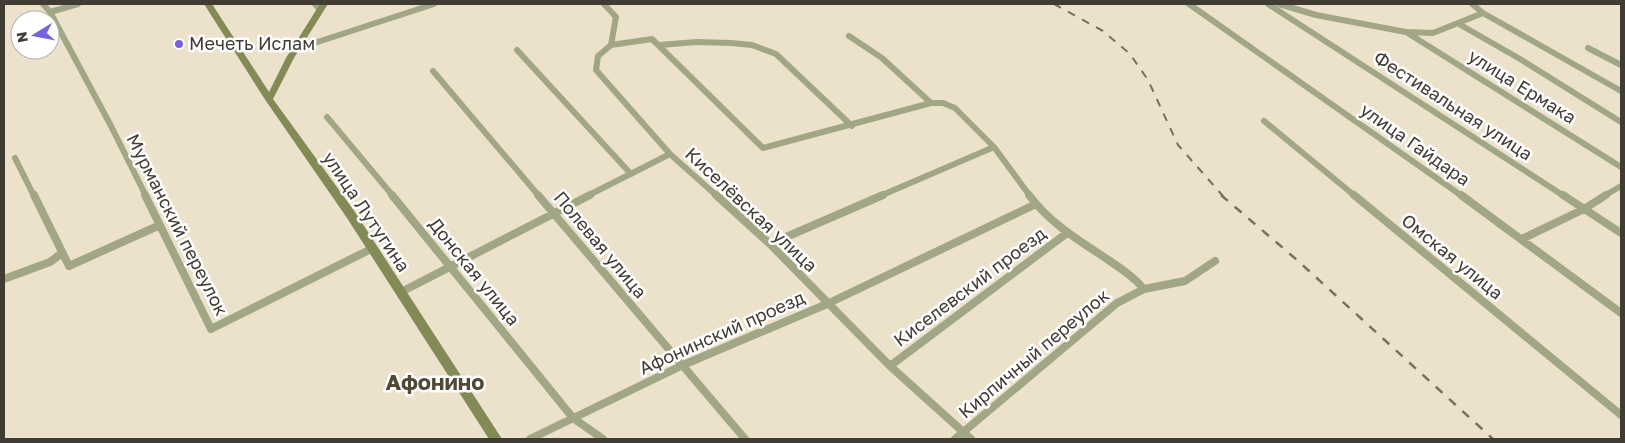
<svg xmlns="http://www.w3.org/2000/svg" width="1625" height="443" font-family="'Golos Text',sans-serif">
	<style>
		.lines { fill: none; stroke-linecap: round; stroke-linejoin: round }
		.minor-far1 { stroke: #a1a785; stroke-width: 6 }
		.minor { stroke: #a1a785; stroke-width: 8 }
		.secondary { fill: #828a56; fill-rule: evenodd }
		.rail-far1 { stroke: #777063; stroke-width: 2; stroke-dasharray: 8 8; stroke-linecap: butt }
		.rail { stroke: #777063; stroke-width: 2.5; stroke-dasharray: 9 9; stroke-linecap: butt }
		.poi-dot { fill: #7962dd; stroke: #fff; stroke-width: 2 }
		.labels { text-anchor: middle; stroke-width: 5; stroke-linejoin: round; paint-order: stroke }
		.poi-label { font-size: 18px; fill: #403c33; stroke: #fff; text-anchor: start }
		.street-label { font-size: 18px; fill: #403c33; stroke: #fff }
		.district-label { font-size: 22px; font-weight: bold; fill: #514835; stroke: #fff }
	</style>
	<rect width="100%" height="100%" fill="#ece1cb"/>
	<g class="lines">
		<path class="minor-far1" d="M43,4L50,12L111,126L146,196
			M315,4L320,10
			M604,4L616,17L611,45L598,56L596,70L670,154L717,196
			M1189,4L1462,196
			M1268,4L1564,196
			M1279,4L1316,15L1406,32L1433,33L1483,13
			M1472,4L1483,13L1621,91
			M50,12L78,4
			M1459,24L1520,59L1621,122
			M1406,32L1621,167
			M849,36L882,58L931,103
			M611,45L652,39L763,148L931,103H943L955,108L994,147L1030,196
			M660,45L696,42L731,43L752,45L776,54L852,126
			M1588,48L1621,65
			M296,49L434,4
			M517,50L631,174
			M433,71L539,196
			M327,117L393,196
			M1264,121L1355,196
			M15,158L34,196
			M587,196L670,154
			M880,196L994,147
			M1604,196L1621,186"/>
		<path class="minor" d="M34,195L69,266L160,225
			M145,195L211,329L373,248
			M392,195L573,418L603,439
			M538,195L745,439
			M716,195L770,244L890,366L971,439
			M1029,195C1048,221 1075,238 1101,255C1117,266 1132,275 1144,289
			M1354,195L1621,415
			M1461,195L1621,313
			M1563,195L1621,233
			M1522,239L1584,209L1606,195
			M770,244L883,195
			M4,279L50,262L62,253
			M401,292L590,195
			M890,366L1067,233
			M530,439L683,365L827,304L1036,204
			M955,439L1117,303L1144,289L1185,281L1215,261"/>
		<path class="secondary" d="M204,4H212L269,92L286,58L320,4H328L294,58L273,99L355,212L502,439H489L347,218L266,101Z"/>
		<path class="rail-far1" d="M1054,4L1103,31L1130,54L1148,80L1178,145L1223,196"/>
		<path class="rail" d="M1221,195L1297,260L1493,439"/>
	</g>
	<circle class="poi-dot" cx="179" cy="44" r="5"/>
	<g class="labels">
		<g class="poi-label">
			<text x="189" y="50">Мечеть Ислам</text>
		</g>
		<g class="street-label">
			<text transform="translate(1522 87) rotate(32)" y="6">улица Ермака</text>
			<text transform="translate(1453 106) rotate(33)" y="6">Фестивальная улица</text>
			<text transform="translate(1415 145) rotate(35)" y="6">улица Гайдара</text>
			<text transform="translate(751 210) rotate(43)" y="6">Киселёвская улица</text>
			<text transform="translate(366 212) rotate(56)" y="6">улица Лутугина</text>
			<text transform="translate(177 225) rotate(63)" y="6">Мурманский переулок</text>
			<text transform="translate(600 245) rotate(50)" y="6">Полевая улица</text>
			<text transform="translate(1452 257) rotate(39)" y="6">Омская улица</text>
			<text transform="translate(474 272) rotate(51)" y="6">Донская улица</text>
			<text transform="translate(970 287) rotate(-37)" y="6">Киселевский проезд</text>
			<text transform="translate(722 333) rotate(-24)" y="6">Афонинский проезд</text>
			<text transform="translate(1034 354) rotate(-40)" y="6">Кирпичный переулок</text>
		</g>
		<g class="district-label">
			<text x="435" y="390">Афонино</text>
		</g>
	</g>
	<rect width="1625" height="443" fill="none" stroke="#403c33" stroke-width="10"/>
	<g transform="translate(35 35) rotate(260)"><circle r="24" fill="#ffffff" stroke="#b3b1ad"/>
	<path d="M0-4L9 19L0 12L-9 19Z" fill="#7962dd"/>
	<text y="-8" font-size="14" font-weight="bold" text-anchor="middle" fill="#403c33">N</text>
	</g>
</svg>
